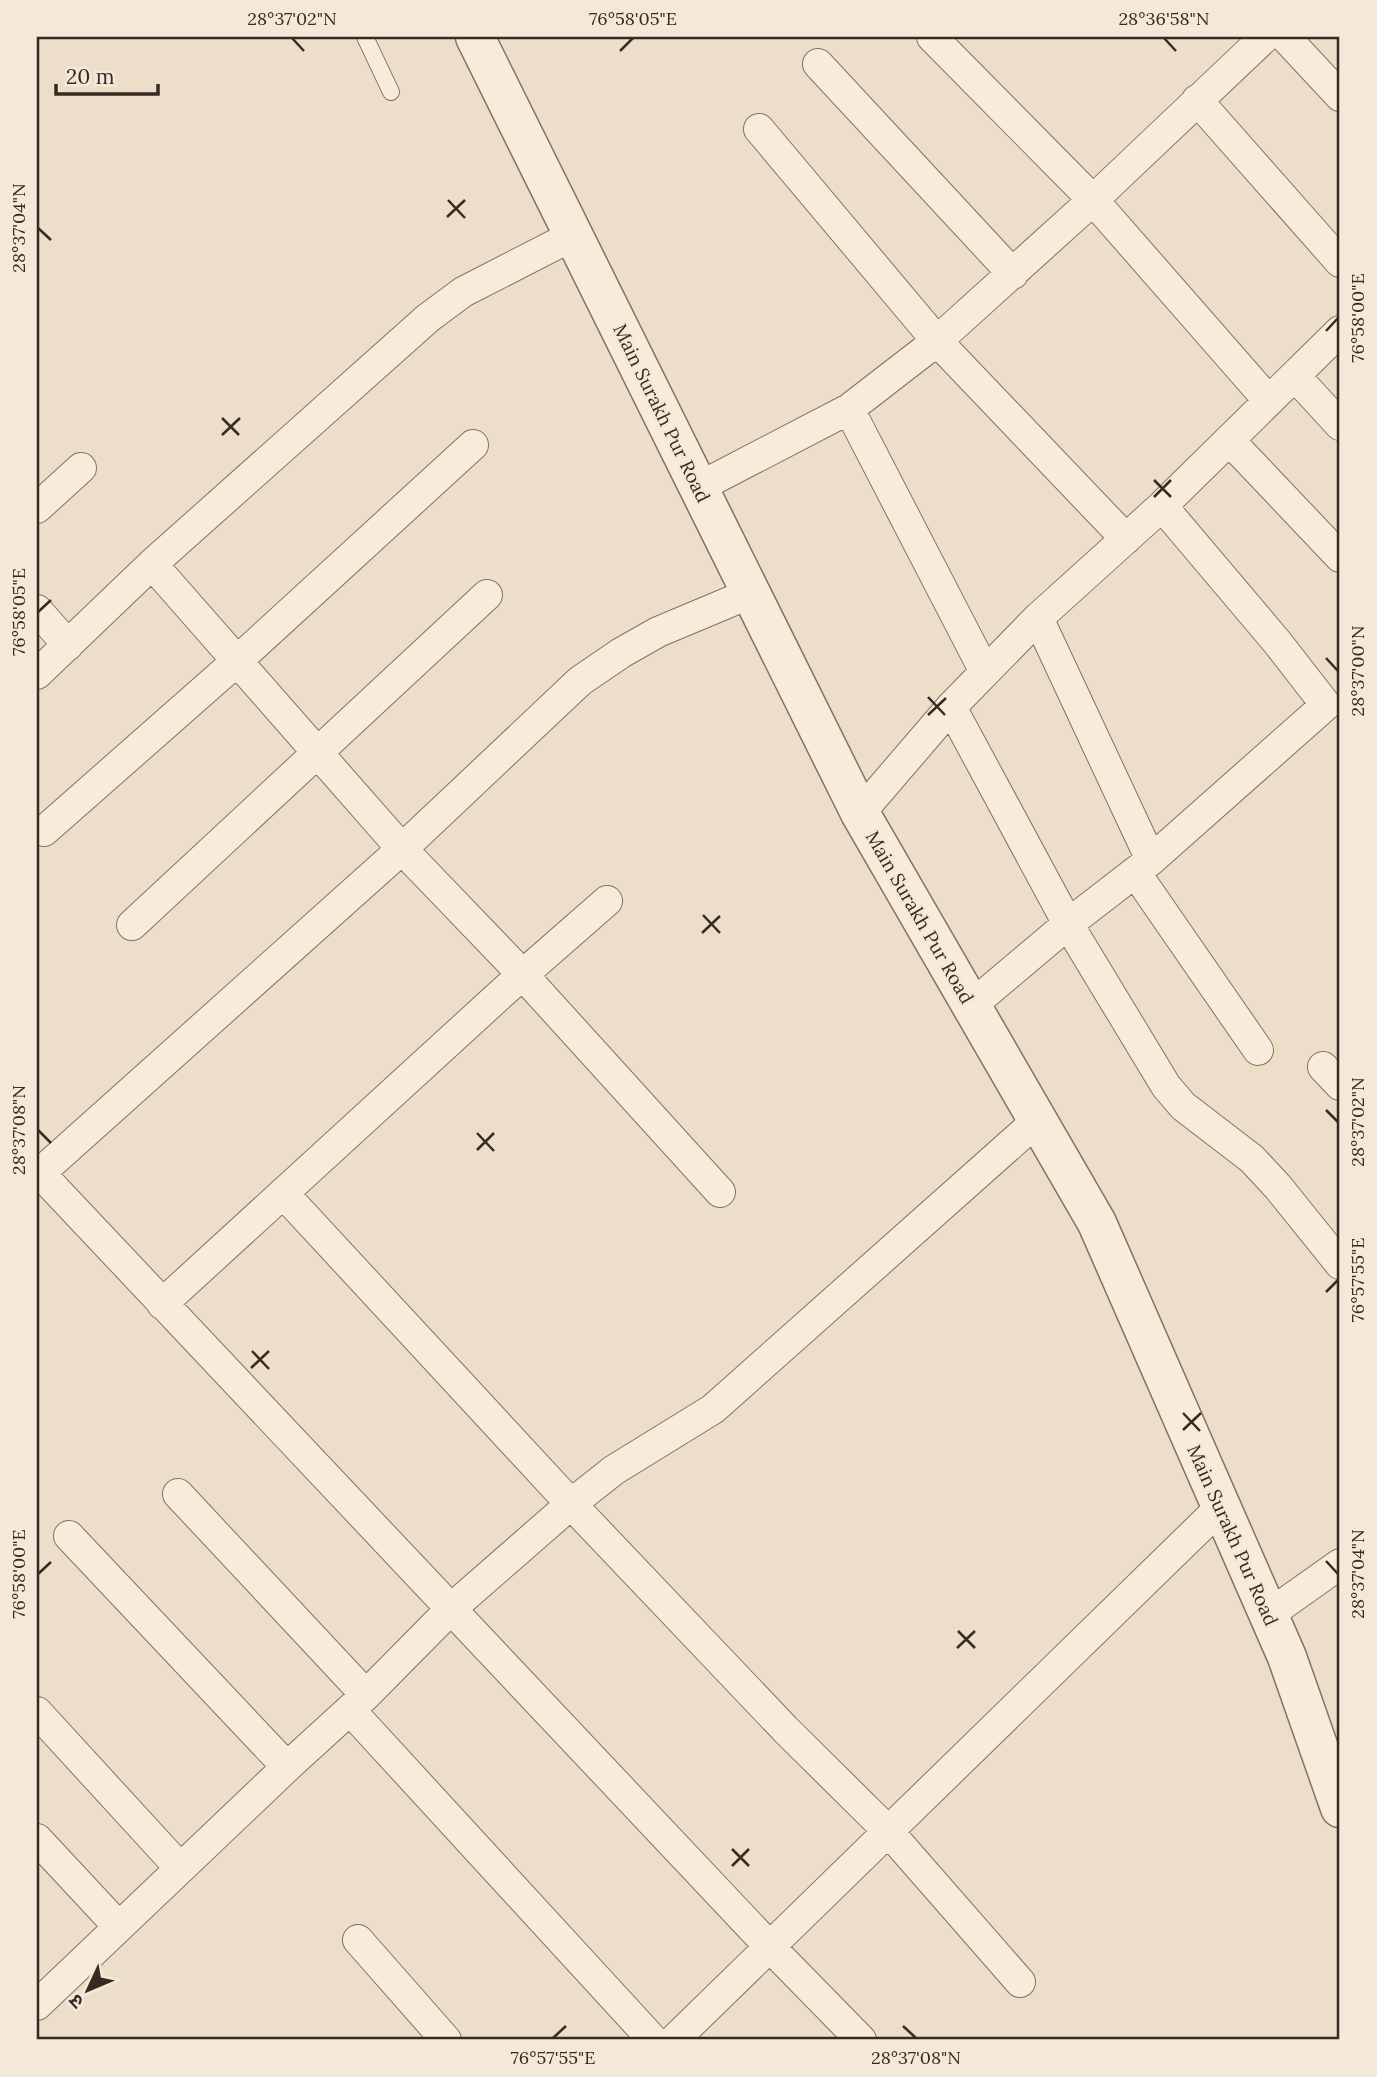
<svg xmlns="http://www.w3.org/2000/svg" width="1377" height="2077" font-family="Lora,'Noto Sans Devanagari',serif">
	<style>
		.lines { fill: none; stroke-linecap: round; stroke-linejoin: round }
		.service-casing { stroke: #87705f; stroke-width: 18 }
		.minor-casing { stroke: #87705f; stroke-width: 32 }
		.tertiary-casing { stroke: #87705f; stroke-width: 41 }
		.service { stroke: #f7ecdc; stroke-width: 16 }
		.minor { stroke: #f7ecdc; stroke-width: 30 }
		.tertiary { stroke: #f7ecdc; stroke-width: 38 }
		.ticks { fill: none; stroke: #392a21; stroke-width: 2.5 }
		.labels { text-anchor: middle; stroke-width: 6; stroke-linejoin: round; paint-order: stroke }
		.street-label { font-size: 19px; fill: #392a21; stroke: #f4e9d8 }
		.neatline { fill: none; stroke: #392a21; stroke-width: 2.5 }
		.ticks-label { font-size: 18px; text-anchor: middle; fill: #392a21 }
	</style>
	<rect width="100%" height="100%" fill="#ecdec9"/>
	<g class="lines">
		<g class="service-casing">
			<path id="service" d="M365,37L391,92"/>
		</g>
		<g class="minor-casing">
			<path id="minor" d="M932,37L1093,200L1269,401
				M1285,37L1340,96
				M818,64L1013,274
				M1197,100L1340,262
				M759,129L937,341L1126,539
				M1295,376L1340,425
				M849,409L985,672
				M1229,440L1340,557
				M699,487L849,409L937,341L1093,200L1265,37
				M37,508L81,468
				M152,564L402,849L523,975L720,1192
				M37,610L68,645
				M1038,618L1151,860
				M37,674L152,564L428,318L463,292L574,235
				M951,707L1068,924L1166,1086L1183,1106L1252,1159L1278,1187L1340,1264
				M860,813L951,707L1038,618L1162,506L1340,331
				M44,831L237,661L473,445
				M1135,872L1258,1050
				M132,925L487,595
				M972,1005L1068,924L1151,860L1326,705L1277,642L1162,506
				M1323,1067L1340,1085
				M37,1170L769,1946L861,2040
				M40,1173L402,849L580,681L621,653L658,632L751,593
				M283,1193L571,1504L786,1730L888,1831L1020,1982
				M162,1304L503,992L607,901
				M178,1494L366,1695
				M69,1536L287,1767
				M1268,1615L1340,1564
				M350,1710L653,2040
				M37,1712L180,1868
				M37,1839L119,1927
				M358,1940L446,2040
				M37,2005L287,1767L366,1695L452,1608L571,1504L614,1470L713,1409L1038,1120
				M674,2040L1221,1507"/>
		</g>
		<g class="tertiary-casing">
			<path id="tertiary" d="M475,37L860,813L1097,1223L1287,1657L1340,1808"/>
		</g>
		<use href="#service" class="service"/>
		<use href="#minor" class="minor"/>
		<use href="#tertiary" class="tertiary"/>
	</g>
	<path class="ticks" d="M292,38L304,51M1164,38L1176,51M620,51L633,38M448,200L465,218M447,217L465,200M38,228L51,240M1326,331L1338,318M222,418L239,435M222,435L240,418M1154,480L1171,497M1154,497L1171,480M38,612L51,600M1326,658L1338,671M928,697L945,715M928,715L946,698M703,915L720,933M702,933L720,916M1326,1110L1338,1122M38,1130L51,1143M477,1133L494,1151M477,1150L494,1133M1326,1292L1338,1280M252,1351L269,1369M251,1368L269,1351M1183,1413L1200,1431M1183,1430L1201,1413M1326,1561L1338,1574M38,1574L51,1562M958,1631L975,1648M957,1648L975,1631M732,1849L749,1866M732,1866L749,1849M903,2026L916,2038M553,2038L566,2026"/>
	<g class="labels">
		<g class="street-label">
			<text transform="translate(662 413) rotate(64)" y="7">Main Surakh Pur Road</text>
			<text transform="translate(920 917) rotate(60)" y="7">Main Surakh Pur Road</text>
			<text transform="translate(1233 1535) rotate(66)" y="7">Main Surakh Pur Road</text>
		</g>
	</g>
	<rect width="1377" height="2077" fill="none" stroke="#f4e9d8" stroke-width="77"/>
	<g transform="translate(88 1990) rotate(226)" stroke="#f4e9d8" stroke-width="5" paint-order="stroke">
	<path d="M0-5L12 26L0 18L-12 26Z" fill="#392a21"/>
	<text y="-10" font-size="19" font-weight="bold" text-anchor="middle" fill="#392a21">उ</text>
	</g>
	<path d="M56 84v10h102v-10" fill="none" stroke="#392a21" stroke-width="3.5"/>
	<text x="66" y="84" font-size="21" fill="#392a21" stroke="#f4e9d8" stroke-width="5" paint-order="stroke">20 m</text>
	<rect x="38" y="38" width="1300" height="2000" class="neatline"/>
	<g class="ticks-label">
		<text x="292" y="25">28°37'02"N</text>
		<text x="633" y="25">76°58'05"E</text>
		<text x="1164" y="25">28°36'58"N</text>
		<text transform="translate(19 228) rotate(-90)" y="6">28°37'04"N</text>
		<text transform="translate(1358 318) rotate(-90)" y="6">76°58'00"E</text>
		<text transform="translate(19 612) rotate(-90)" y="6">76°58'05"E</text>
		<text transform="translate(1358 671) rotate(-90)" y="6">28°37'00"N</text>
		<text transform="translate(1358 1122) rotate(-90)" y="6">28°37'02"N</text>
		<text transform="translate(19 1130) rotate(-90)" y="6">28°37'08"N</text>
		<text transform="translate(1358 1280) rotate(-90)" y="6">76°57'55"E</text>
		<text transform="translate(1358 1574) rotate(-90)" y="6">28°37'04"N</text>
		<text transform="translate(19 1574) rotate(-90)" y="6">76°58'00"E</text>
		<text x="553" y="2064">76°57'55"E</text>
		<text x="916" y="2064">28°37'08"N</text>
	</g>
</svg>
